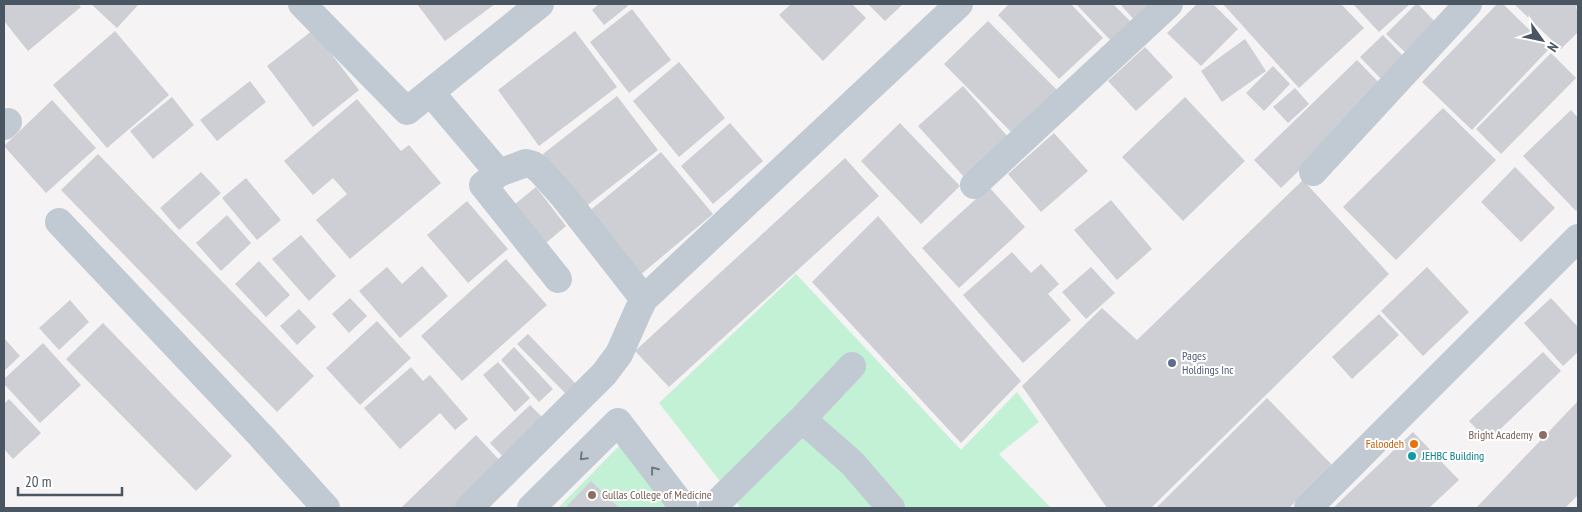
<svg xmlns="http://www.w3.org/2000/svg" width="1582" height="512" font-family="'PT Sans Narrow',sans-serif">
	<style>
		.green { fill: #c3f1d5 }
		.building { fill: #cdcfd5 }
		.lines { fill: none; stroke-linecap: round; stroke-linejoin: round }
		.minor { stroke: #c1cad2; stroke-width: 28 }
		.oneway { stroke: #6e7983 }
		.service-dot { fill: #5c6f8a; stroke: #fff; stroke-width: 2 }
		.education-dot { fill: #8d6e63; stroke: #fff; stroke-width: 2 }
		.food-dot { fill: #e8710a; stroke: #fff; stroke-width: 2 }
		.culture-dot { fill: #0f9aa8; stroke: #fff; stroke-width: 2 }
		.labels { text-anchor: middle; stroke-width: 4; stroke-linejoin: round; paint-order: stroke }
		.service-label { font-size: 12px; fill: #4e5e75; stroke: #fff; text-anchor: start }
		.education-label { font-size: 12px; fill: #785e54; stroke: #fff; text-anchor: end }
		.food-label { font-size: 12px; fill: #c56008; stroke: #fff; text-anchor: end }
		.culture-label { font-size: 12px; fill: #0d838f; stroke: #fff; text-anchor: start }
	</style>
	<rect width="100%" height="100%" fill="#f5f3f3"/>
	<path class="green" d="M796,274L961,450L1017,392L1039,422L999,454L1051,508H741L659,403Z
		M620,445L680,508H558Z"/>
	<path class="building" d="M4,4H78L81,7L28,51L4,21Z
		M91,4H139L117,28Z
		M417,4H495L445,41Z
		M599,4H627L628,6L604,25L592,10Z
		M791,4H852L866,18L823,61L779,15Z
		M868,4H903L885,21Z
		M1009,4H1071L1103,38L1059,79L998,15Z
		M1076,4H1113L1135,26L1115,45Z
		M1120,4H1160L1138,24Z
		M1197,4H1213L1238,29L1201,66L1167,33Z
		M1223,4H1341L1364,28L1299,88Z
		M1353,4H1410L1379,32Z
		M1416,4H1418L1438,25L1408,55L1386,34Z
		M1497,4H1503L1549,49L1472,130L1422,82Z
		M1514,4H1578L1576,8L1578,10V32L1561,49Z
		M632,9L671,60L629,93L590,42Z
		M988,21L1062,95L1018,139L944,64Z
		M313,30L359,90L313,127L267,66Z
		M115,31L169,95L107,148L53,85Z
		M575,31L617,87L539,146L498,90Z
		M1383,35L1406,59L1383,81L1360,57Z
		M1245,39L1266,71L1222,102L1201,71Z
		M1145,47L1173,77L1136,111L1108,81Z
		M1551,53L1576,78L1501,154L1476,129Z
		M1357,60L1384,88L1281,188L1254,160Z
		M679,62L725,118L679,157L633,101Z
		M1273,66L1290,84L1264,111L1246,93Z
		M250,81L266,102L217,141L200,120Z
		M963,86L1009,138L965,178L918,126Z
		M1295,88L1309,104L1288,123L1273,107Z
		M617,96L658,150L584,208L543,154Z
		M172,97L194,125L153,159L130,131Z
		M1185,97L1245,161L1183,221L1122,157Z
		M357,99L401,151L409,145L441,183L350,259L316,220L347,194L333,178L313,195L284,161Z
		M52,100L96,148L46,193L4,146Z
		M1443,108L1496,160L1396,260L1343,207Z
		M1571,110L1578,118V209L1576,211L1523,156Z
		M730,123L763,161L713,204L681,166Z
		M900,123L960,186L921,224L861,161Z
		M1054,133L1088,171L1041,212L1008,174Z
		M661,152L713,214L639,276L587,213Z
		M98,154L314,376L277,412L61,190Z
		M845,158L879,196L669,387L635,351Z
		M1515,167L1555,208L1521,242L1481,202Z
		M201,172L221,193L179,230L160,208Z
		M246,178L281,220L257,240L222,198Z
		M1303,180L1389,274L1151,508H1107L1022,386L1102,308L1137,340Z
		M536,187L566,226L546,243L514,205Z
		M989,187L1025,227L959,288L922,248Z
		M1111,200L1152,249L1117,280L1074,230Z
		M467,201L508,249L468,283L427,235Z
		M227,215L251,243L221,271L196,243Z
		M878,216L1021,381L961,443L812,282Z
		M301,235L336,276L309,301L272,259Z
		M1012,252L1031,273L1041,264L1059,284L1048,294L1071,320L1023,363L963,295Z
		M506,259L547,305L462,381L421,336Z
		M259,261L290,295L266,317L235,284Z
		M422,266L448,296L400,338L359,291L387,267L402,284Z
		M1091,267L1115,293L1086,319L1062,292Z
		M1427,267L1469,312L1423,356L1381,311Z
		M350,298L367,316L349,333L332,314Z
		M1551,298L1578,327V352L1563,366L1524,323Z
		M70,300L89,322L59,350L39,328Z
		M299,309L316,327L297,345L280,326Z
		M1379,314L1399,335L1352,379L1332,357Z
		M377,321L411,358L360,405L326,368Z
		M103,323L232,456L196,491L66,359Z
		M528,334L576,384L566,394L517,344Z
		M4,338L20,356L4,371Z
		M43,343L81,385L40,423L4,384V379Z
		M514,347L553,389L539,402L501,360Z
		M1543,352L1561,371L1488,441L1469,421Z
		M498,362L530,398L515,412L483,375Z
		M411,367L423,381L430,375L468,419L455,430L440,413L400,449L364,408Z
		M1267,398L1333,466L1289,508H1156Z
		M9,399L41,433L13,459L4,449V404Z
		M1578,401V495L1565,508H1476Z
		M530,405L548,423L507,461L490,443Z
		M1413,432L1459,480L1429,508H1333Z
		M476,435L503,464L458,508H401Z
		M591,481L619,508H565Z"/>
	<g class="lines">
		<path class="minor" d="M302,4L407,111L540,4
			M431,93L499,173L483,185L558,279
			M4,126L8,122
			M1313,172L1468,4
			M499,173L526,163L533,165L540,170L564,197L644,299
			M974,185L1169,4
			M59,222L261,436L326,508
			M802,419L852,463L891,508
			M469,508L604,374L619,354L638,311L644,299L959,4
			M531,508L618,422L684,508
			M712,508L802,419L852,366
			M1308,508L1578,238"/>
	</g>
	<defs><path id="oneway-chevron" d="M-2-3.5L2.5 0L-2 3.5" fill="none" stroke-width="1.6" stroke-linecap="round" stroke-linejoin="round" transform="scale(1.25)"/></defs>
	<g class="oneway">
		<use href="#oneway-chevron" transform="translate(583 457) rotate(135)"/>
		<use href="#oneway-chevron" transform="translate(654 470) rotate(-128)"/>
	</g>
	<circle class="service-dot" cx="1172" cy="363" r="5"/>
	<g class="education-dot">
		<circle cx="1543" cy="435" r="5"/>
		<circle cx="592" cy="495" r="5"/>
	</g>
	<circle class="food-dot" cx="1414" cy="444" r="5"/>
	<circle class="culture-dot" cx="1412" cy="456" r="5"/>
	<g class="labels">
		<g class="service-label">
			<text x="1182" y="360">Pages<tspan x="1182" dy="14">Holdings Inc</tspan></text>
		</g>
		<g class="education-label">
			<text x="1533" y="439">Bright Academy</text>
			<text x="602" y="499" text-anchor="start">Gullas College of Medicine</text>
		</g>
		<g class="food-label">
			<text x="1404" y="448">Faloodeh</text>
		</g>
		<g class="culture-label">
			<text x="1422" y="460">JEHBC Building</text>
		</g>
	</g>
	<rect width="1582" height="512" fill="none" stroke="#4a5661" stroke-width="10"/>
	<g transform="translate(1542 40) rotate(123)" stroke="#ffffff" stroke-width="4" paint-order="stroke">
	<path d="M0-4L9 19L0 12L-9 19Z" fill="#4a5661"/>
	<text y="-8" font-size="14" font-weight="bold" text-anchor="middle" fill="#4a5661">N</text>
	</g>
	<path d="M18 487v8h104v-8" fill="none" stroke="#4a5661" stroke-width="2.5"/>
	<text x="25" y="487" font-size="15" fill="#4a5661" stroke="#ffffff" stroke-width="4" paint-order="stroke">20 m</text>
</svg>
